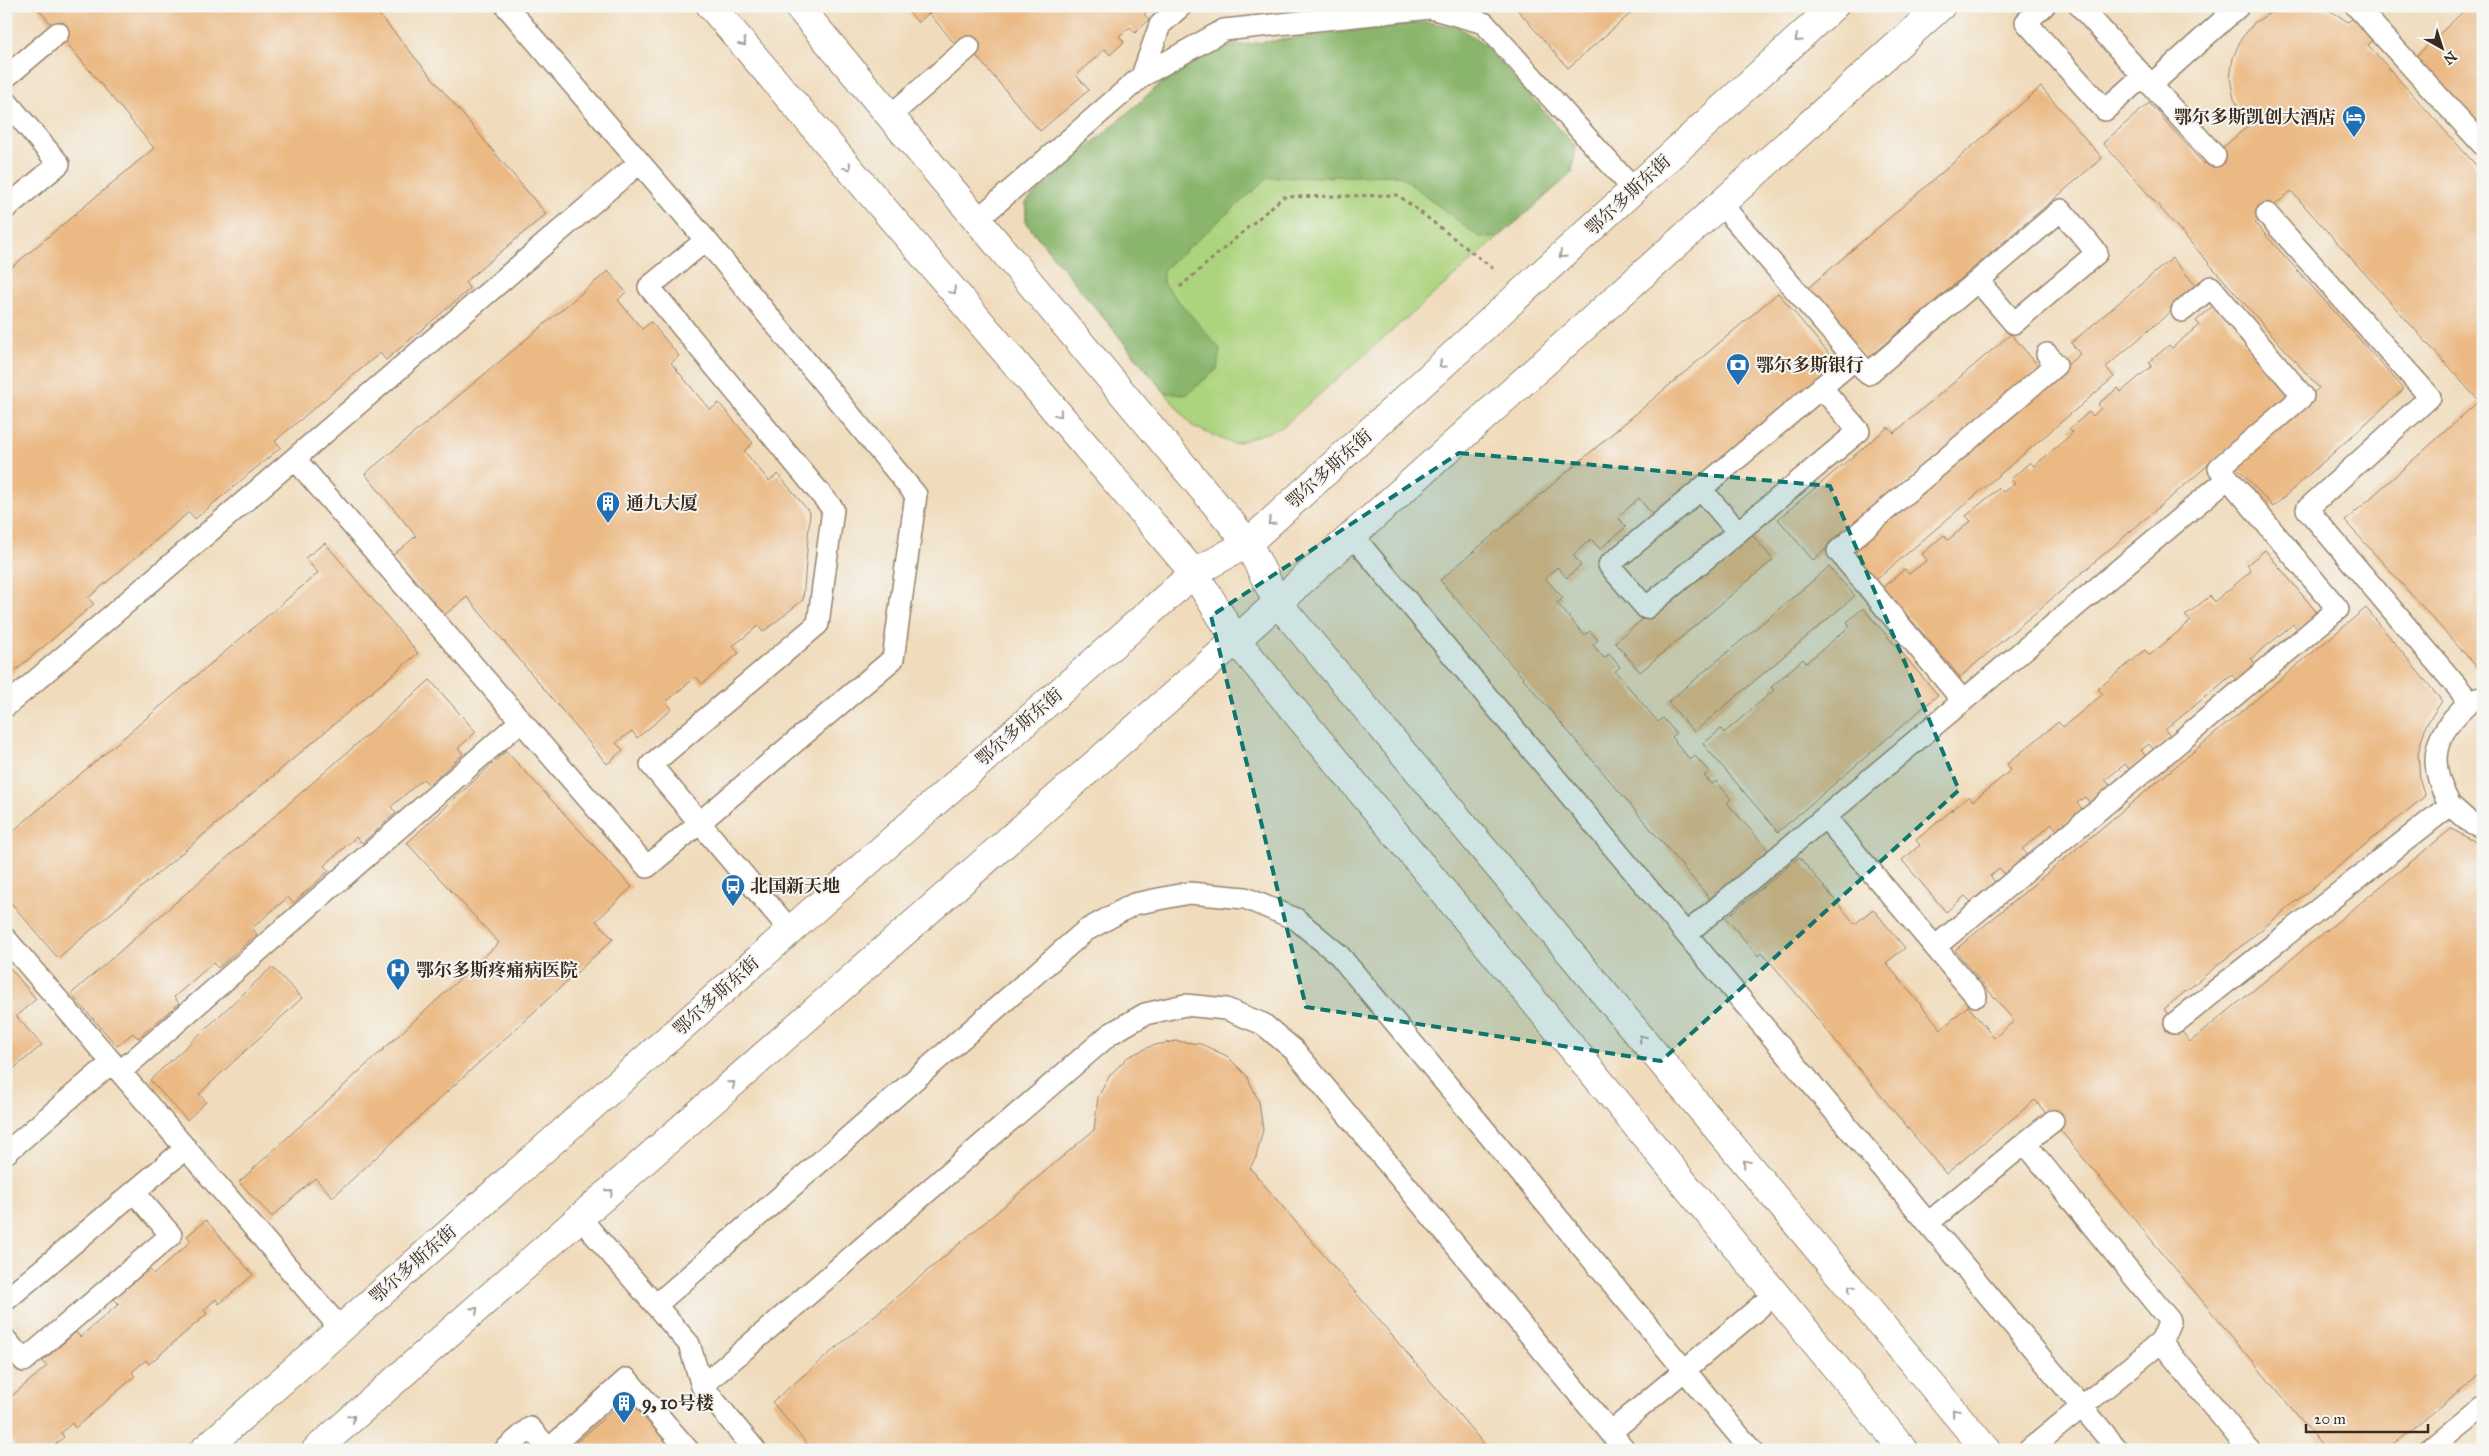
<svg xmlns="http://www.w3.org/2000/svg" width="2489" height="1456" font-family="'IM FELL Great Primer','Noto Serif SC',serif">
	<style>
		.green { fill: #acd37d; stroke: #747e4e }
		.forest { fill: #89b56c; stroke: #627045 }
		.building { fill: #ebb984 }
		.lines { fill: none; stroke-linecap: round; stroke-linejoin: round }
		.lane-casing { stroke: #96836d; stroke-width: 24 }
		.secondary-casing { stroke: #96836d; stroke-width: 30 }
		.primary-casing { stroke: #96836d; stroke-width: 30 }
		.path { stroke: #96836d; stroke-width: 3; stroke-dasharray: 4 4; stroke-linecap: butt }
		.lane { stroke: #fff; stroke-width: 21 }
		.secondary { stroke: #fff; stroke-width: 28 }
		.primary { stroke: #fff; stroke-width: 28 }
		.oneway { stroke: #a79f9a }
		.marked { fill: #0f766e; fill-opacity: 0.2; stroke: #0f766e; stroke-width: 4; stroke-dasharray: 10 6; stroke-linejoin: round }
		.labels { text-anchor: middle; stroke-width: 4; stroke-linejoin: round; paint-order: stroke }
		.poi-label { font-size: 18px; font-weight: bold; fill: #3b2a1e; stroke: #f6f6f2; text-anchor: start }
		.street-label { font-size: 18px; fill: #3b2a1e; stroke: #f6f6f2 }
	</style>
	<rect width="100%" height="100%" fill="#f6f6f2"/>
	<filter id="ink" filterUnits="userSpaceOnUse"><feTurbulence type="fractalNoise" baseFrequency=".02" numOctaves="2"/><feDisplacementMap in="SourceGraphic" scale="10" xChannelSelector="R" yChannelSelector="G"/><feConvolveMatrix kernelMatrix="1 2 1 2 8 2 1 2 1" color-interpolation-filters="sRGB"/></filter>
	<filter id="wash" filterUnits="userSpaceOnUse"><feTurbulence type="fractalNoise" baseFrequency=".0096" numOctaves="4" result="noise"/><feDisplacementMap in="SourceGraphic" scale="20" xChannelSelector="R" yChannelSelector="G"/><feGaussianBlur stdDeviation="1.12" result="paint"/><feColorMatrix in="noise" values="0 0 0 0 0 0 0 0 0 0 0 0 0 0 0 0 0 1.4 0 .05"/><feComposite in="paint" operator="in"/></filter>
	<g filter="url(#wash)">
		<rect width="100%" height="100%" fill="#f0dcbc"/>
		<path class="green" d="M1424,22L1458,27L1484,44L1575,146L1572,173L1281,428L1233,444L1192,426L1026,223V202L1158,86L1217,48Z"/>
		<path class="forest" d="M1424,22L1458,27L1484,44L1575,146L1572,173L1499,237H1479L1399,175L1268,178L1163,270V283L1220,349L1217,369L1186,395L1166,393L1026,223V202L1158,86L1217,48Z"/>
		<g id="blocks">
			<path class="building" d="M36,6H372L546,214L465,282L470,289L386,360L380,353L275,441L281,447L195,519L189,512L88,598L94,604L10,675L6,671V272L154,148Z
				M904,6H1154L1144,14L1149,20L1135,33L1130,27L1119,36L1124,42L1110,55L1105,49L1076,75L1089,90L1040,131L961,38L956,45L929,13L918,23Z
				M1514,6H1639L1568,68Z
				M2290,6H2313L2331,11L2348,22L2356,16L2376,38L2368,45L2483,173V674L2345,521L2479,401L2291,191L2255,223L2404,389L2273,507L2234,464L2319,388L2103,143L2149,103L2204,164L2249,125L2234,99L2230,78L2233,58L2241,39L2254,23L2271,12Z
				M2469,6H2483V131L2415,57Z
				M2041,87L2102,158L1867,359L1807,289Z
				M2172,258L2198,288L2106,367L2114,377L1876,580L1850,550L2080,354L2071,343Z
				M608,271L626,292L618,300L642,329L651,322L679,356L671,363L710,410L719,403L753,443L744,451L769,481L778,474L810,513L803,600L763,632L758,626L733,646L739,653L702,684L696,677L666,702L672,709L637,738L632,731L616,743L623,750L607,764L467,597L443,616L392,556L416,536L365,474Z
				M1778,293L1835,361L1653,516L1639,498L1618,517L1626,527L1600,549L1591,539L1573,555L1581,565L1567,578L1557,567L1545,578L1563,598L1557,603L1584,635L1590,631L1598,640L1593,645L1604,658L1609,654L1620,667L1615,671L1658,722L1663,718L1676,733L1672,737L1690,760L1695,756L1709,772L1704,776L1712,784L1716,781L1731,799L1727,803L1768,850L1710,899L1440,580Z
				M2213,306L2289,396L1960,677L1883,587L1905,569L1909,574L1927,560L1922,554L1944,535L1948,540L1971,521L1966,516L1999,488L2003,492L2015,484L2011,479L2030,462L2034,466L2073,433L2069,429L2089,412L2093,416L2101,408L2098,404L2118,388L2121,392L2152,366L2149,362L2169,345L2172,348L2199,325L2196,321Z
				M2011,334L2041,369L1813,560L1778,519L1888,427L1894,433Z
				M1749,531L1773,560L1640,672L1615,642Z
				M325,543L418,653L58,958L6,897V837L318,573L305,558Z
				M2265,550L2318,614L2298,630L2293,624L2251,659L2257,665L2238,681L2232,675L2165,730L2170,736L2154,750L2149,744L2141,750L2146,757L2130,770L2125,764L2105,780L2111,786L2090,803L2085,797L2077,803L2082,809L2057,830L2052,824L2022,849L2028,855L2005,874L1999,868L1990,876L1995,882L1971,902L1965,896L1946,912L1902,860L1920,845L1916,840L1969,796L1973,801L2011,770L2007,764L2058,722L2063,727L2103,694L2098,689L2145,650L2150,655L2191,621L2185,616L2210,596L2214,602L2251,571L2247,565Z
				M1829,567L1855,596L1694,732L1668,702Z
				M1863,608L1938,695L1778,832L1703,744L1721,729L1724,733L1774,690L1771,687L1803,659L1806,663L1850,626L1847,622Z
				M2366,608L2442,701L2426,725L2418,753L2420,781L2425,796L2164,1009L2190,1042L2451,829L2476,842L2483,843V1372L2387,1450H2320L2322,1445L2035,1100L1946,1174L1762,952L1758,956L1726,918L1799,857L1855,924L1873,909L1905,948L1886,963L1941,1029L1968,1006L1994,1038L2014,1021L1955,950Z
				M430,680L476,732L458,748L463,754L429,785L423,779L391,807L396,813L362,843L356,837L324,866L329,871L293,903L288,897L252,928L257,934L218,968L213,963L174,997L179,1003L138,1038L133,1033L117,1046L71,994Z
				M506,751L632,887L596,921L613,939L333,1197L315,1178L272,1217L239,1182L499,943L407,843Z
				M6,963L36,999L16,1016L42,1045L6,1075Z
				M272,967L302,998L199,1094L206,1102L187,1120L150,1080Z
				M1176,1041L1201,1044L1227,1056L1247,1076L1259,1102L1263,1130L1256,1157L1250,1168L1489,1450H812L772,1402L1094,1130L1098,1097L1110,1075L1128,1057L1151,1046Z
				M206,1220L253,1275L219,1304L216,1299L204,1310L207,1314L149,1364L146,1360L132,1372L135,1376L75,1428L72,1423L61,1433L64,1437L49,1450H19L6,1434V1401L47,1366L43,1361L76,1332L80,1337L119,1304L114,1299L149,1269L154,1274L191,1241L187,1236Z
				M627,1398L673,1450H568Z"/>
		</g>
	</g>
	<g filter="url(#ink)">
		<use href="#blocks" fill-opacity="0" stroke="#96836d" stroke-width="1"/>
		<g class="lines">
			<g class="lane-casing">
				<path id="lane" d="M2044,6L2026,22L2105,110L2143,76
					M2080,6L2215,156
					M2356,6L2483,145
					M1142,76L1160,25L1181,6
					M6,77L58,33
					M2151,85L2239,6
					M6,101L59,164L6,208
					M890,116L969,47
					M1721,204L1868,374L2061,210L2097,253L2014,323L1978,281
					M2267,214L2430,397L2307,509L2470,702L2483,697
					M977,220L1142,76L1224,30L1430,8L1484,23L1634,190
					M706,240L649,287L833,509L818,624L651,765L790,930
					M2182,311L2211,287L2303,396L2219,468L2228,478
					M1821,387L1859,431L1738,532L1701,489L1855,359
					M295,459L647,867L893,659L916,495L706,240L506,6
					M1701,489L1609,565L1646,608L1738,532
					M1352,535L1928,1223L2025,1143
					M1963,701L1838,551L2056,365L2047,354
					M6,706L639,163
					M2450,805C2426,762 2433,734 2470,702
					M1686,934L2228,478L2338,609L1935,947L1825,817
					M6,939L340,1328
					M1935,947L1976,996
					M2175,1023L2450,805L2468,821L2483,828
					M120,1072L521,721
					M2053,1121L2025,1143L2170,1321L2161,1342
					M6,1153L112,1062
					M580,1218L689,1344L702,1386L755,1450
					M1928,1223L2118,1450
					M6,1300L186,1148
					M656,1305L1085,931L1134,904L1189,893L1245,898L1296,919L1339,955L1751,1450
					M6,1340L24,1361L171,1235L134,1192
					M702,1386L1110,1034L1145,1014L1185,1005L1226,1009L1263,1024L1294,1050L1625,1450
					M1611,1432L1775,1294
					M505,1450L530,1428L549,1449L627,1379L688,1450
					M2029,1450L2161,1342L2249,1450
					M2430,1450L2483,1407"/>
			</g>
			<g class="secondary-casing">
				<path id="secondary" d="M711,6L1194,573L1236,640L1904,1450
					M798,6L1248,543L1277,602L1986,1450"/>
			</g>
			<g class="primary-casing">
				<path id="primary" d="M204,1450L1194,573L1248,543L1834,6
					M316,1450L1236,640L1941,6"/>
			</g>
			<path class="path" d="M1180,287L1283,197L1398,195L1495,270"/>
			<use href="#lane" class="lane"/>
			<use href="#secondary" class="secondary"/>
			<use href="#primary" class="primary"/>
		</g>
		<defs><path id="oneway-chevron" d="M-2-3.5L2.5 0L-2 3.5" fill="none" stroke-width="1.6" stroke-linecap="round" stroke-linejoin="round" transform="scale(1.25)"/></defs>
		<g class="oneway">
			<use href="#oneway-chevron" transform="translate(1798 39) rotate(138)"/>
			<use href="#oneway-chevron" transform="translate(743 43) rotate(50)"/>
			<use href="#oneway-chevron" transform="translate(848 167) rotate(50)"/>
			<use href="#oneway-chevron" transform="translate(1562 255) rotate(137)"/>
			<use href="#oneway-chevron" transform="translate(953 291) rotate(50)"/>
			<use href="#oneway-chevron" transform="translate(1442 365) rotate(138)"/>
			<use href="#oneway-chevron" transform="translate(1059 414) rotate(50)"/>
			<use href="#oneway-chevron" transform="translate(1271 522) rotate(137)"/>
			<use href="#oneway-chevron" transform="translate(1642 1038) rotate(-130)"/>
			<use href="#oneway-chevron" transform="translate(732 1084) rotate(-41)"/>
			<use href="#oneway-chevron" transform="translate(1746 1163) rotate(-130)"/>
			<use href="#oneway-chevron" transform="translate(610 1192) rotate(-41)"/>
			<use href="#oneway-chevron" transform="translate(1851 1288) rotate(-130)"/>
			<use href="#oneway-chevron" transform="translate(475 1310) rotate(-41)"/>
			<use href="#oneway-chevron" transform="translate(1955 1412) rotate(-130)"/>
			<use href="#oneway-chevron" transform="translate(352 1418) rotate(-41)"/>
		</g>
	</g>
	<path class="marked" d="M1459,453L1830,486L1959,790L1661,1061L1306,1007L1211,616Z"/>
	<defs>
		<g id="hotel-pin" transform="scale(1.25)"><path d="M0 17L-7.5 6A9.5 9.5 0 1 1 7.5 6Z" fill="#1f6fb2" stroke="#f6f6f2"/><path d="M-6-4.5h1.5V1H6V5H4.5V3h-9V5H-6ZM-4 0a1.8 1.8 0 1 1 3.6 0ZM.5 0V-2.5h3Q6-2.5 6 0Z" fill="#fff"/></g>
		<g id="bank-pin" transform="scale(1.25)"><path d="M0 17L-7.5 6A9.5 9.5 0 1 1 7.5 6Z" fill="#1f6fb2" stroke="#f6f6f2"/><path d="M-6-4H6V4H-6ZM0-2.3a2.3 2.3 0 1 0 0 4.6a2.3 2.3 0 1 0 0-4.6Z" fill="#fff"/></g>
		<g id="building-pin" transform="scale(1.25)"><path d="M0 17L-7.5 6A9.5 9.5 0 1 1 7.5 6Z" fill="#1f6fb2" stroke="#f6f6f2"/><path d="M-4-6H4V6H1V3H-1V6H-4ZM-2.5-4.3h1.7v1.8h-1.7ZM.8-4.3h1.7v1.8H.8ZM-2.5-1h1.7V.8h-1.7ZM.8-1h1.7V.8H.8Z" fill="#fff"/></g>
		<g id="bus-pin" transform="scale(1.25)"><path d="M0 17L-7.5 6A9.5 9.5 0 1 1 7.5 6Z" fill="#1f6fb2" stroke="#f6f6f2"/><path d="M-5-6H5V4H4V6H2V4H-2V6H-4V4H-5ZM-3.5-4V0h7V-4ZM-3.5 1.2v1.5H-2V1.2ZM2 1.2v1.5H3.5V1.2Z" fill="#fff"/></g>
		<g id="hospital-pin" transform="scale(1.25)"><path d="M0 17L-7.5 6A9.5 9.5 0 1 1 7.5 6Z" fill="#1f6fb2" stroke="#f6f6f2"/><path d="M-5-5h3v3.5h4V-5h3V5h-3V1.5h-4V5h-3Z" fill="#fff"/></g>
	</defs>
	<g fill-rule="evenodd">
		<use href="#hotel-pin" x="2354" y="117"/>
		<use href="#bank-pin" x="1738" y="365"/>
		<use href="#building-pin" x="608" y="503"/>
		<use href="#bus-pin" x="733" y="886"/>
		<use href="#hospital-pin" x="398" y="970"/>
		<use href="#building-pin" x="624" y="1403"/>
	</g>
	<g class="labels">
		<g class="poi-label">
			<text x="2336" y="123" text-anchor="end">鄂尔多斯凯创大酒店</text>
			<text x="1756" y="371">鄂尔多斯银行</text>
			<text x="626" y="509">通九大厦</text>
			<text x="750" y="892">北国新天地</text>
			<text x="416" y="976">鄂尔多斯疼痛病医院</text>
			<text x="642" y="1409">9, 10号楼</text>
		</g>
		<g class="street-label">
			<text transform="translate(1628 195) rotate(-43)" y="6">鄂尔多斯东街</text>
			<text transform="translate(1329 469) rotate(-42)" y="6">鄂尔多斯东街</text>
			<text transform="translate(1019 727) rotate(-41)" y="6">鄂尔多斯东街</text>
			<text transform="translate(716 996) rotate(-42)" y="6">鄂尔多斯东街</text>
			<text transform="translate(413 1264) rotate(-41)" y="6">鄂尔多斯东街</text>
		</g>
	</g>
	<rect width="2489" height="1456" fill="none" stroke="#f6f6f2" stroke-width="25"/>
	<g transform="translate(2442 48) rotate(141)" stroke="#f6f6f2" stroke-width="4" paint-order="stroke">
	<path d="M0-4L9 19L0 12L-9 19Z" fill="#3b2a1e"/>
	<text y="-8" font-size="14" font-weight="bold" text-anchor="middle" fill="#3b2a1e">N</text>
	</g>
	<path d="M2306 1424v8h122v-8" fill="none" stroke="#3b2a1e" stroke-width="2.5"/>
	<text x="2314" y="1424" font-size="15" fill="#3b2a1e" stroke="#f6f6f2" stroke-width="4" paint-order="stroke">20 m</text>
</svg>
